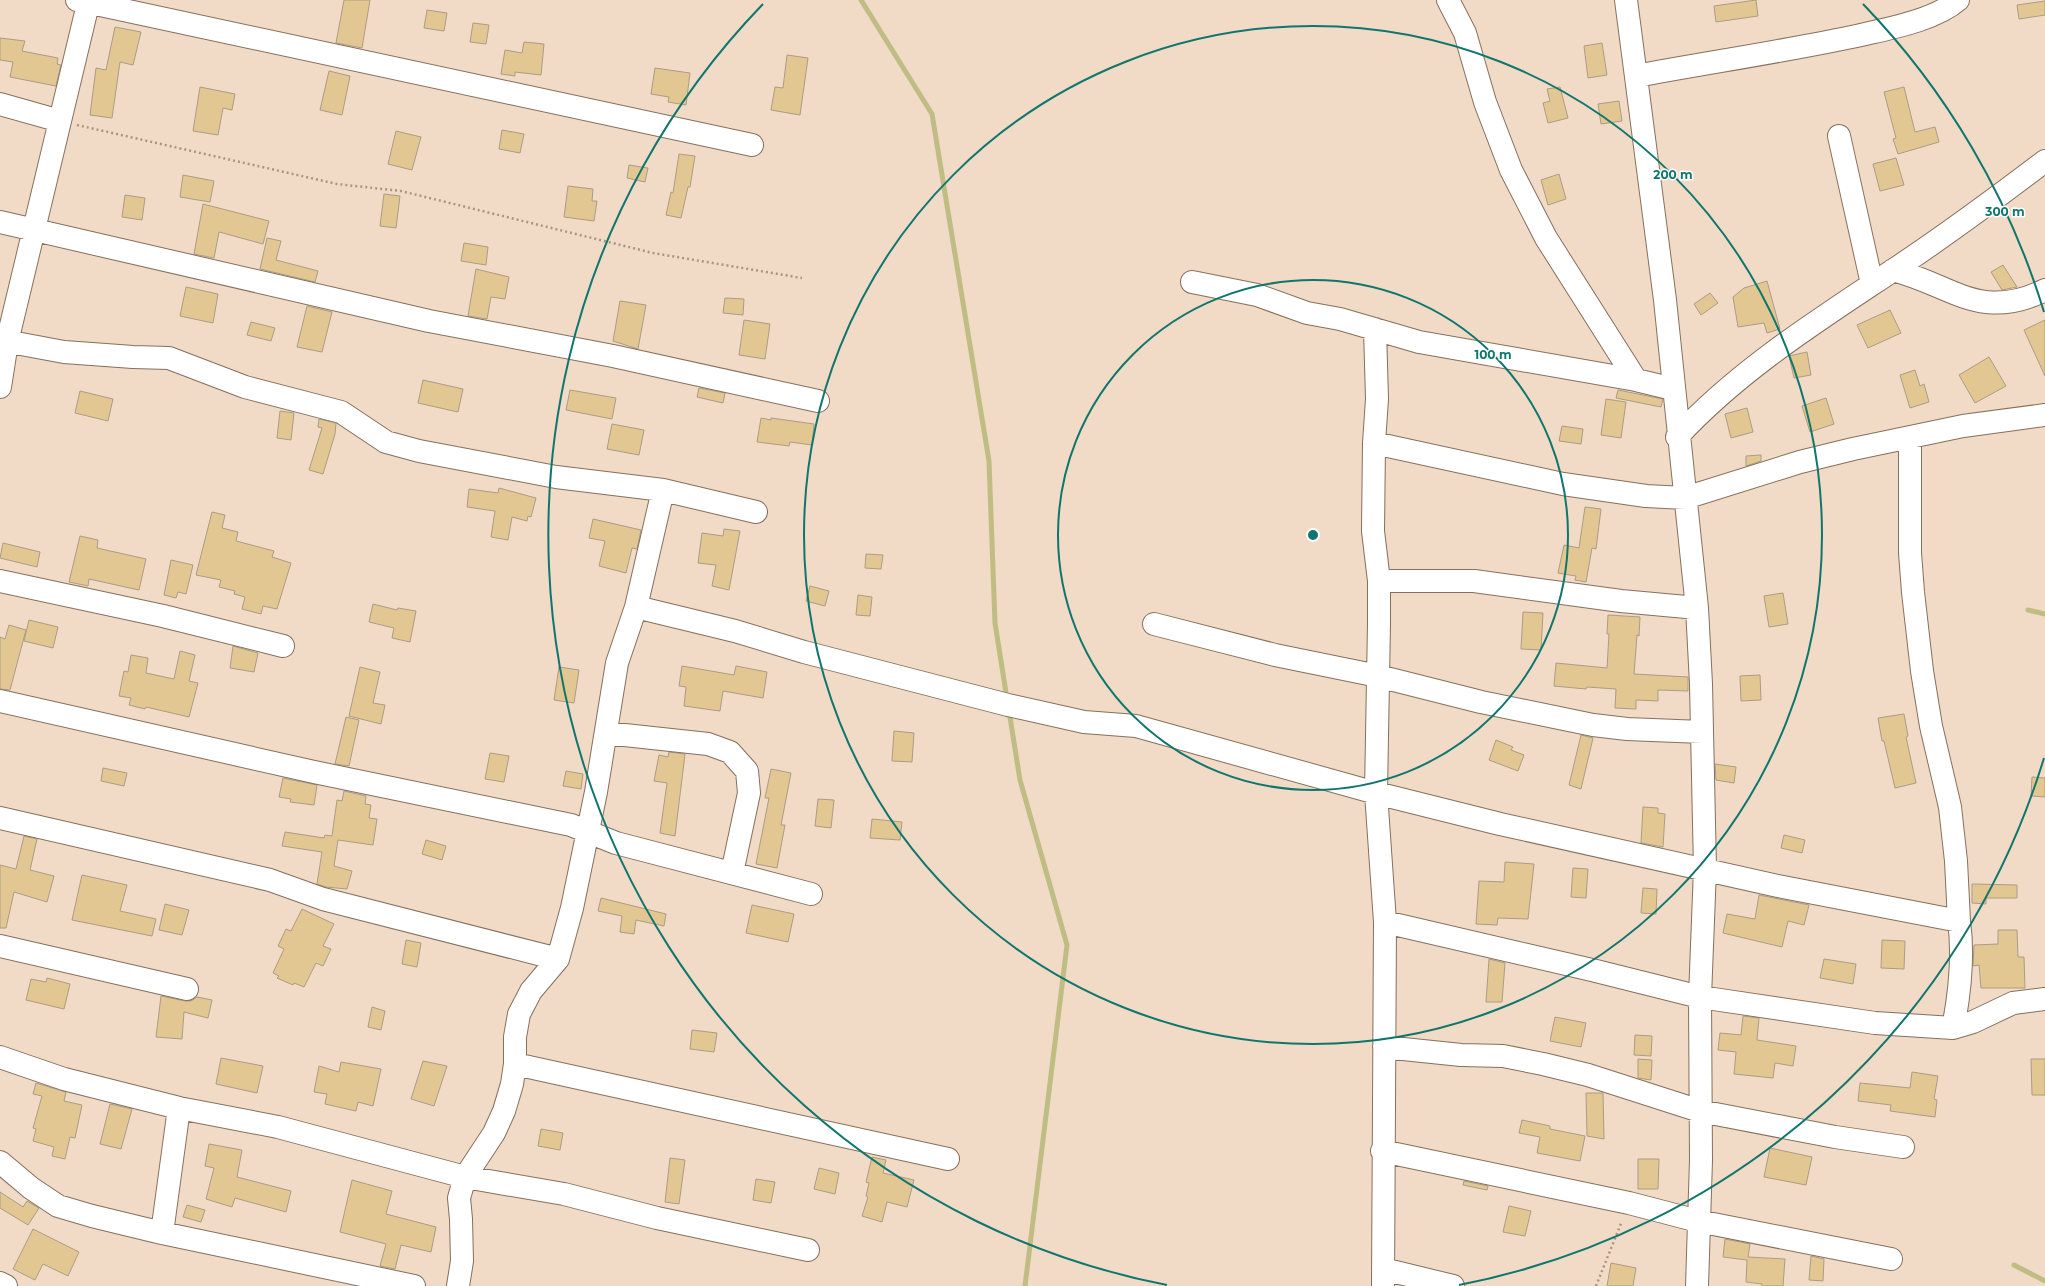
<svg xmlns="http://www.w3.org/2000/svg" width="2045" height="1286" font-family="Montserrat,sans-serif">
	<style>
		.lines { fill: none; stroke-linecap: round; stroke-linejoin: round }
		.stream { stroke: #bfbd83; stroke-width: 5 }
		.building { fill: #e2c792; stroke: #aa9d85 }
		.minor-casing { stroke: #85705e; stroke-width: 24 }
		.path { stroke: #a79586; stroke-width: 2.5; stroke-dasharray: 2 3; stroke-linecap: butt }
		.minor { stroke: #fff; stroke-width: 22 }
		.ring { fill: none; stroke: #0f766e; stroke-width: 2 }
		.centre { fill: #0f766e; stroke: #fff; stroke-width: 2 }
		.ring-label { font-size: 12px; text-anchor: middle; font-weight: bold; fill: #0f766e; stroke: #fff; stroke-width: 3; stroke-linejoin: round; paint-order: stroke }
	</style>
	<rect width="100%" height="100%" fill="#f1dac6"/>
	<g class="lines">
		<path class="stream" d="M861,0L932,114L989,461L995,623L1007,699
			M2028,610L2045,614
			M1009,711L1020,780L1067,945L1025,1286
			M2014,1265L2045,1281"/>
	</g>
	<path class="building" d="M344,0H370L362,48L336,43Z
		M1756,0L1758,16L1716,22L1714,6Z
		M2045,1V15L2019,19L2017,5Z
		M427,10L447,13L444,31L424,28Z
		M473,23L489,25L486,44L470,42Z
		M115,27L141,32L133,65L120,62L112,118L90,115L96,68L106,70Z
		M0,38L25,41L22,51L58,58L57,64L61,65L56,86L10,77L13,62L0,60Z
		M524,42L544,44L541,75L515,72V76L501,74L505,50L522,53Z
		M1602,43L1607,75L1588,78L1584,46Z
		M787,55L808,58L800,115L771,110L775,87L783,88Z
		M655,68L690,73L686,105L668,102L669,97L651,94Z
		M329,71L350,76L342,115L320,110Z
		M200,87L235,94L232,110L223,108L218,135L193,131Z
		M1560,87L1568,118L1548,123L1543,103L1550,101L1547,89Z
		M1904,87L1915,132L1935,127L1939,142L1898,154L1893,139L1896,138L1884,92Z
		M1619,101L1622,121L1601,124L1598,104Z
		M502,130L524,134L520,153L499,149Z
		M396,131L421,137L412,170L388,164Z
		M679,154L695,156L690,187H688L681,218L666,215L671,192L673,193Z
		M1896,158L1904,185L1880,191L1873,164Z
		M629,165L648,168L645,182L627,178Z
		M1559,174L1566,199L1548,205L1541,180Z
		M183,175L214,181L210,202L180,197Z
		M568,186L593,189L592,201H597L594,221L564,217Z
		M384,194L400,196L396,228L380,226Z
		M125,195L145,198L142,220L122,217Z
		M203,204L269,221L263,244L219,232L214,258L194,254Z
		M267,238L281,241L276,260L318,271L315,282L260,269Z
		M464,243L488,247L486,265L461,261Z
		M2003,265L2017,287L2002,290L1991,272Z
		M476,269L509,277L505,299L491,297L487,319L468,316Z
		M1767,281L1780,329L1767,333L1764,323L1738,327L1733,297L1744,288Z
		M186,287L218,294L213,323L180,316Z
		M1710,293L1718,303L1701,315L1694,304Z
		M725,298L744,299L743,315L723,313Z
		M620,301L646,305L638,349L613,341Z
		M307,306L332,312L322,352L297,347Z
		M1890,310L1901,333L1868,348L1857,325Z
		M744,320L770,324L765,359L739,355Z
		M2045,320V376L2024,330Z
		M251,322L275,328L271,341L247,335Z
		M1807,352L1811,375L1794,378L1789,356Z
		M1989,357L2006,386L1975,403L1959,375Z
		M1915,370L1920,386L1924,384L1929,402L1910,408L1900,375Z
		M423,380L463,389L458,412L418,403Z
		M699,388L725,393L723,403L697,397Z
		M570,390L616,398L612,419L566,410Z
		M1618,390L1663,399L1661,407L1616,398Z
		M80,391L113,399L108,421L75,413Z
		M1826,398L1834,424L1810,432L1802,406Z
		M1606,399L1626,402L1621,438L1601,435Z
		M1747,408L1753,432L1731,438L1725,414Z
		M280,411L294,413L291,440L277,438Z
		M761,418L771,420V418L814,424L812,445L790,442L789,446L757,442Z
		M319,419L336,423L335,434L323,474L309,470L322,428L318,427Z
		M612,424L644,430L639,455L607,449Z
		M1562,426L1583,429L1581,444L1559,441Z
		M1761,455V461L1746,466V456Z
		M499,488L536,498L531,517L528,516L527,521L512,517L508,540L491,537L495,511L467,507L469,489L498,493Z
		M1585,507L1601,509L1596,549L1592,548L1586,582L1575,580L1576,576L1558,573L1564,545L1579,548Z
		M212,512L225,515L222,528L238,532L236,541L274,551L272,557L291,563L277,609L263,606L261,614L242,609L245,597L234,594L235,591L219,587L221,580L196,575Z
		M593,519L641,530L637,549L632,548L626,573L599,566L605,541L589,538Z
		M724,529L740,531L729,590L712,586L716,565L698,563L702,533L723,536Z
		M80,536L98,540L97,548L146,559L139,590L89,579L88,586L69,582Z
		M3,543L40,552L37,567L0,558Z
		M866,554L883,555L881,569L865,568Z
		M171,560L193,565L186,594L178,592L176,598L164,595Z
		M810,586L829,591L825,606L806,601Z
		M1783,593L1788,624L1769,627L1764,596Z
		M858,595L872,597L870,616L856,615Z
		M373,604L397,610L398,608L416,611L410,642L392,638L394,628L369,622Z
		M1523,612L1543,613L1541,650L1521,649Z
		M1608,615L1640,617L1639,636L1637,635L1634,674L1688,677V691L1658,690V701L1636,700V709L1615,708L1616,689L1587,687L1586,689L1554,686L1556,663L1607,668L1609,634H1607Z
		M29,620L58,627L53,648L24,641Z
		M9,625L26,630L10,690L0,689V637L5,639Z
		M233,646L258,653L254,672L230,668Z
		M180,651L195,655L189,681L198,683L189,717L146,707L145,709L129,705L131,698L119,696L124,671L128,672L131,655L148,658L146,673L174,679Z
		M682,666L734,675L736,666L767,672L763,698L723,691L720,711L684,706L686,687L679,686Z
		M360,667L380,672L373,703L385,705L381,724L349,716Z
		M559,667L579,670L574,703L554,700Z
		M1760,675L1761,700L1741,701L1740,676Z
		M1904,714L1908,736L1906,737L1916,783L1895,788L1884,741H1882L1878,718Z
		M346,717L359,720L349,766L335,764Z
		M894,731L914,733L912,762L892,761Z
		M1581,735L1593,738L1581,789L1569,785Z
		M1496,740L1513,747L1511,750L1524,755L1518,771L1489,760Z
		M669,752L685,754L675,836L660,833L667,783L654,781L659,755L668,757Z
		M490,753L509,756L504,782L485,779Z
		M1715,764L1736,767L1734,783L1716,780Z
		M103,768L127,773L124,786L101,781Z
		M771,769L791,773L781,825H785L777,868L756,864L769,798H765Z
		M566,771L583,774L581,789L563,786Z
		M2032,777L2045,778V797L2031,796Z
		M283,778L317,785L314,805L290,802L291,799L279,797Z
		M344,791L366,796L365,804L371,805L369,818L377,819L373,845L338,840L334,866L352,871L347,889L326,887L317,884L322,852L282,846L285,832L324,838L325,835L332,836L337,800L342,801Z
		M818,799L834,800L831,828L815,826Z
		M1643,807L1658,808V813L1665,814L1663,847L1641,843Z
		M872,819L902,822L900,840L870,838Z
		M1784,835L1805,840L1802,853L1781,848Z
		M24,836L37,839L30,870L54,876L47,902L14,892L6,928H0V865L16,869Z
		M426,840L446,846L442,860L422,854Z
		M1505,862L1534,864L1528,919L1498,918L1497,925L1476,924L1479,881L1504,882Z
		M1573,868L1588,869L1586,898L1571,897Z
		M82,875L127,885L120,911L156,919L152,936L72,920Z
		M1972,884L2017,885V898H1986V904L1972,903Z
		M1643,888L1657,889L1656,914L1641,913Z
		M1759,895L1809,905L1804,925L1788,921L1782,947L1723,933L1727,914L1755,919Z
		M601,898L666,914L664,926L636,920L634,934L620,932L622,916L598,911Z
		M165,904L189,910L182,935L159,930Z
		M752,905L794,914L788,942L746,933Z
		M302,909L334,924L323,946L331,949L323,966L316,963L304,987L294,983L293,985L277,978L279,976L273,973L284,949L278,946L286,929L291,931Z
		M1998,930H2017L2018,957H2024L2025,988H1981L1979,965L1973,966L1974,945L1998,944Z
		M406,940L421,943L417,967L402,964Z
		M1882,940L1905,941L1904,969L1881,968Z
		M1489,959L1505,963L1502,1002H1486Z
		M1824,959L1856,964L1853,984L1820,978Z
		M47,978L70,984L64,1009L26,1000L31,979L46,982Z
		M161,996L185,1001H191L197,997L212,1000L208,1018L184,1012L182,1039L156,1037Z
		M372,1007L385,1011L381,1030L368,1027Z
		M1743,1016L1759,1018L1757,1040L1796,1046L1793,1066L1775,1063L1773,1078L1734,1074L1736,1052L1718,1050L1720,1033L1741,1035Z
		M1555,1017L1586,1023L1581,1047L1550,1041Z
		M692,1030L717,1033L714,1052L690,1049Z
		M1635,1035L1652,1036L1651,1056L1634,1055Z
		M221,1058L263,1066L257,1093L216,1084Z
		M1638,1059L1652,1060L1651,1080L1638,1078Z
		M2031,1059H2045V1095H2032Z
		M423,1061L447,1066L434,1106L411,1099Z
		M341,1062L381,1069L373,1106L358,1102L356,1111L325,1104L327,1094L314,1092L319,1066L339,1072Z
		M1912,1072L1938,1076L1934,1099L1937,1100L1935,1117L1890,1111L1891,1105L1858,1101L1860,1083L1910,1088Z
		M36,1083L66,1092L64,1101L82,1105L75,1138L70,1137L65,1159L52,1156L54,1147L33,1141L36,1129L33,1128L42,1096L33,1094Z
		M1586,1093H1603L1604,1139L1587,1136Z
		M110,1104L132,1109L121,1149L100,1144Z
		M1522,1120L1550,1126V1129L1585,1136L1580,1161L1537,1153L1540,1137L1519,1133Z
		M541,1129L563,1133L560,1150L538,1146Z
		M209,1144L242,1150L237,1177L291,1191L286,1212L235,1198L232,1207L206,1199L214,1168L205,1166Z
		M1770,1148L1812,1157L1806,1185L1764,1177Z
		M872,1157L886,1160L883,1173L914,1180L907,1207L887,1202L882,1222L862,1216L868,1197L866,1196L869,1183L866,1182Z
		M670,1158L685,1160L679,1204L665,1202Z
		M1638,1159H1659L1658,1189H1638Z
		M819,1168L839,1173L835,1194L814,1189Z
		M756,1179L775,1182L771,1203L753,1200Z
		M352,1180L392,1191L386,1214L436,1227L431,1252L401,1245L395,1269L380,1266L386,1244L340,1232Z
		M1464,1181L1488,1186L1487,1190L1463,1185Z
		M0,1192L23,1207L27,1201L39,1208L28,1225L0,1208Z
		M187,1205L205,1210L201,1222L183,1217Z
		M1509,1206L1531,1211L1525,1236L1503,1232Z
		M33,1229L79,1252L68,1276L43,1264L35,1280L13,1269Z
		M1725,1239L1750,1244L1748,1257L1785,1259L1783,1286H1762V1284L1746,1282L1747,1260L1723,1257Z
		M1811,1256L1824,1259L1823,1281L1809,1280Z
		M1611,1263L1636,1268L1633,1286H1607Z"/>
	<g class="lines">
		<g class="minor-casing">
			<path id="minor" d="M77,0L752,145
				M1448,0L1465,33L1485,102L1511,170L1546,238L1636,380L1673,389
				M1626,0L1665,300L1697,608L1701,684L1705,869L1700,997L1701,1160L1697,1286
				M1636,76C1711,62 1787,51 1861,35C1891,28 1935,20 1958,0
				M0,104L60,121
				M1839,136L1872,284
				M0,222L429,321L613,356L818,401
				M1893,270C1952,285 1980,322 2045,290
				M1192,282L1257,295L1307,313L1340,319L1419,342L1636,380
				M1375,329L1377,399L1374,443L1373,531L1379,581V623L1376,793L1385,922L1383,1286
				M0,340L64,352L133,357L169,358L245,387L341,412L386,442L419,451L556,477L663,490L756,512
				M0,387L7,342L89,0
				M1677,437C1739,370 1817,321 1892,271C1945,236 1995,199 2045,161
				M1910,438V553L1913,592L1922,671L1931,726L1950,807L1956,861L1959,921
				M1374,443L1563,484L1646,496L1685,498L1800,462L1853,449L1963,426L2045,415
				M0,581L163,616L283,646
				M1379,581H1474L1621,601L1697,608
				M636,607L735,631L804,652L1008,705L1084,722L1136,726L1376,793L1500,824L1778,886L1959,921C1964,957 1960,992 1953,1028
				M1154,624L1275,655L1378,676L1481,702L1593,725L1627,729L1702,732
				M0,701L314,772L571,825L616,843L811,894
				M606,733L708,744L730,752L747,771L749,793L732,873
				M0,818L270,880L323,899L558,959
				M1385,922L1592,970L1700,997L1875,1023L1953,1028L1973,1022L2013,1003L2045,999
				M0,946L187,989
				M1384,1047L1461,1055L1503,1056L1543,1064L1588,1075L1700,1111L1835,1137L1903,1147
				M0,1057L64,1079L179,1108L278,1127L465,1177L564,1194L657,1218L808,1250
				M515,1064L948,1159
				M1382,1151L1629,1203L1698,1221L1891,1259
				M0,1162L31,1188L58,1206L92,1216L162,1233L414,1286
				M162,1233L179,1108
				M1383,1269L1453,1286
				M0,1283L6,1286
				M458,1286L462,1261L461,1219L459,1198L465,1177L494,1133L504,1111L512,1084L515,1064V1037L519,1014L531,991L558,959L572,908L596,792L617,663L636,607L663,490"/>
		</g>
		<path class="path" d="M77,125L337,184L401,191L653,253L802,278
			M1596,1286L1622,1221"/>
		<use href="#minor" class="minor"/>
	</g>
	<g class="ring">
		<circle cx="1313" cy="535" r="255"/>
		<circle cx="1313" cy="535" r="509"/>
		<path d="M2044 758A764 764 0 0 1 1459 1285M1167 1285A764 764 0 0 1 763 4M1863 4A764 764 0 0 1 2044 312"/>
	</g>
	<circle cx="1313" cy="535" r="6" class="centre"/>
	<g class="ring-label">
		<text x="1673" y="179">200 m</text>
		<text x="2005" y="216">300 m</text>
		<text x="1493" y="359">100 m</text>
	</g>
</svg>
